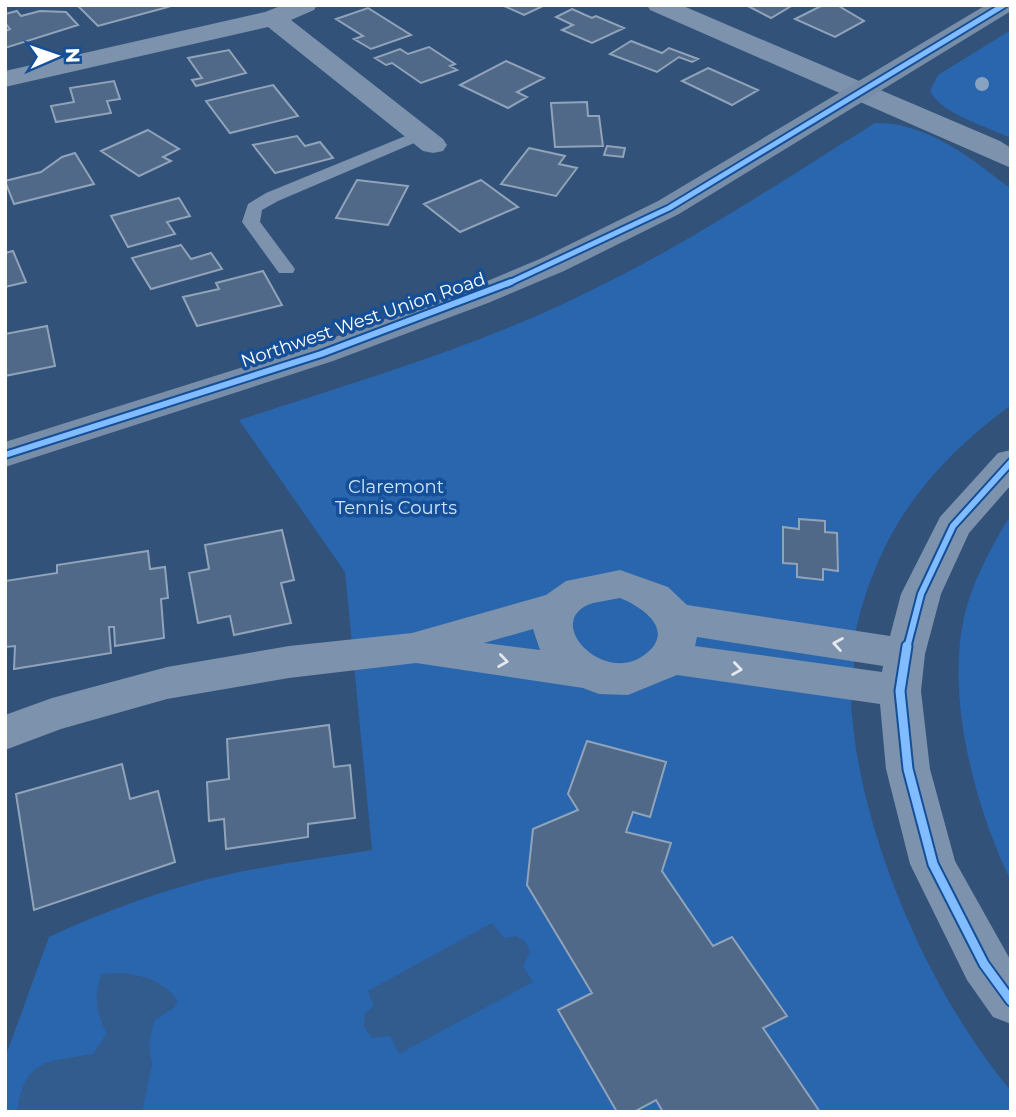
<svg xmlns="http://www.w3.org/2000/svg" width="1016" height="1117" font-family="Montserrat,sans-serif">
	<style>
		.green { fill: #2966ae }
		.water { fill: #325b8e }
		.building { fill: #506988; stroke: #91a3b9; stroke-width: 2 }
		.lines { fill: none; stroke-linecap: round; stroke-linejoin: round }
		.service { fill: #7c92ad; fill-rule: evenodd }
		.minor { fill: #7c92ad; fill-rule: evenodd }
		.secondary { fill: #788ea8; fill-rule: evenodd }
		.cycleway-far2-casing { stroke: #154f97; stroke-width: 9 }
		.cycleway-far1-casing { stroke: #154f97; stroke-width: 10 }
		.cycleway-casing { stroke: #154f97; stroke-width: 13 }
		.cycleway-far2 { stroke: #80bcff; stroke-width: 5 }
		.cycleway-far1 { stroke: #80bcff; stroke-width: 6 }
		.cycleway { stroke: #80bcff; stroke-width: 9 }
		.tree { fill: #88a2c2 }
		.oneway { stroke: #e5e9ef }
		.labels { text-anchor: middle; stroke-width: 7; stroke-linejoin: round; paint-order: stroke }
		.street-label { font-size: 18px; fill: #fff; stroke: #154f97 }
		.park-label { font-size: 18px; fill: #cfe4fc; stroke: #154f97 }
	</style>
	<rect width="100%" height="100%" fill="#32527a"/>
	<path class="green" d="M1011,30V138C989,128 940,113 930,91L938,75Z
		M875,123C927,122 972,159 1011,189V405C931,464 881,527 857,625C854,638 855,654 854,667C853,683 850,700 852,715C862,839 931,996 1011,1091V1112H5V1058L49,937C107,910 167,888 230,874C276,864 324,858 372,850L345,572L239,420C358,381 480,346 592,290C691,242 782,181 875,123Z
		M1011,515V881C975,807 946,699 964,617C973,581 991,546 1011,515Z"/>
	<path class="water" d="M492,923L504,938L516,936L525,941L530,951L523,966L533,982L399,1054L390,1036L372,1038L364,1027L365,1013L374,1006L368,991Z
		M123,973C148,977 163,981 178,1001L175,1007L154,1021L149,1044L152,1065L142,1112H17C25,1057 48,1062 93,1054L107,1033C95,1011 94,997 101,974Z"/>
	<path class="building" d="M77,5H166L168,7L98,26Z
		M502,5H545L524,15Z
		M746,5H793L771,18Z
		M823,5H837L864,21L835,37L795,19Z
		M368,8L411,35L371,49L354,39L363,36L336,19Z
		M572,9L592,18L596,16L624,28L592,43L562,30L573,25L556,17Z
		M17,11L21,16L40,11L66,12L78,25L5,48V31L10,29L5,23V14Z
		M631,41L662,53L669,48L698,59L692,62L679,57L657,72L610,54Z
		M429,47L455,64L450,66L457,70L421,83L392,63L386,65L375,58L400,49L408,54Z
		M229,50L246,73L196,86L192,80L202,78L188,58Z
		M506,61L544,78L517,92L527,97L508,108L460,85Z
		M708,68L758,90L732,105L682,81Z
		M114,81L120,99L107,101L111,113L56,122L51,106L74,102L70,88Z
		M273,85L298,116L230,133L206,101Z
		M587,102L588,116H599L603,146L555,147L551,103Z
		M148,130L179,149L163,157L171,161L139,176L101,151Z
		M297,136L305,146L320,142L333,158L275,173L253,145Z
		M607,146L625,148L623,157L604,155Z
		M529,148L565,156L559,164L577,168L556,196L501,184Z
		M75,153L94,184L14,204L5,181L41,172L62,157Z
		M357,180L408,186L388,225L336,218Z
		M481,180L518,207L460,232L424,204Z
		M179,198L190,216L167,222L175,234L128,247L111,216Z
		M181,245L191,259L211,253L222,269L151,289L132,258Z
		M13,251L26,282L5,287V253Z
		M263,271L282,305L197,326L183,297L219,289L216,283Z
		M47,326L55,366L5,376V334Z
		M799,519L825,521V532L837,533L838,571L823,569V580L797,577V564L783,563V527L799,529Z
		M282,530L294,580L281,583L291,623L234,635L230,616L198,623L189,573L209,569L205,545Z
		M148,551L150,569L165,567L168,598L161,599L164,638L115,646L114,627H109L111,653L14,669L15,646L5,647V581L57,573V565Z
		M329,725L334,767L350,765L355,818L308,824V837L226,849L224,819L209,821L207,782L229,779L227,739Z
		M587,741L666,762L650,817L633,812L626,832L671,843L662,871L713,946L732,937L787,1016L763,1028L820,1112H663L656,1100L634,1112H617L558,1010L592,993L527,885L533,829L578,810L568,794Z
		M122,764L130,799L158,791L175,862L34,910L16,794Z"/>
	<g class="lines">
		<path class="service" d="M420,130L426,132V138L278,201L262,210L260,222L295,269L293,273H279L242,222L248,204L266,193Z"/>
		<path class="minor" d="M283,5H317L314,10L291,20L443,139L447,145L443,151L433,153L423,151L268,27L5,87V71L265,12Z
			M647,5H681L1000,141L1011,148V168L650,10Z
			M1011,450V485L969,533L941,594L925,654L921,691L930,769L955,861L1011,961V1024L993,1017L967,980L910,864L886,769L880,704L677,675L628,695L599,694L583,688L416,663L289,678L167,699L61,729L5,750V715L52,698L167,667L289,646L412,633L546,595L566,581L620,570L668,587L687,605L890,636L901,594L940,517L998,453ZM620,598C640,606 675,628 648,652C606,690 539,620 593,603C602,601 611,600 620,598ZM533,629L540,650L484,643ZM697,637L883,666L882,672L695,646Z"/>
		<path class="secondary" d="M986,5H1011V11L679,214L564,271L488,303L333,361L5,467V442L310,346L466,290L542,258L658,201Z"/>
		<g class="cycleway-far2-casing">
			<path id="cycleway-far2" d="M507,284L669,208L1004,5"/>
		</g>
		<g class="cycleway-far1-casing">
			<path id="cycleway-far1" d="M5,455L321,354L511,282
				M907,648L921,594L953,526L1011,462"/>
		</g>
		<g class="cycleway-casing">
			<path id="cycleway" d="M907,646L900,691L908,769L933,864L984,964L1011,1001"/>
		</g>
		<use href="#cycleway-far2" class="cycleway-far2"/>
		<use href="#cycleway-far1" class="cycleway-far1"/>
		<use href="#cycleway" class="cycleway"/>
	</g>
	<circle class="tree" cx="982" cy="84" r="7"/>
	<defs><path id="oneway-chevron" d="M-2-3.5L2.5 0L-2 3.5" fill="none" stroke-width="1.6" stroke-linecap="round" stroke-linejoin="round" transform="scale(1.75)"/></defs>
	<g class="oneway">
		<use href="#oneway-chevron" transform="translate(838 644) rotate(-171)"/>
		<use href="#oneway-chevron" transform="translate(503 661) rotate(8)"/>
		<use href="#oneway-chevron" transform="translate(737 669) rotate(8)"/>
	</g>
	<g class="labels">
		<g class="street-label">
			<text transform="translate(363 320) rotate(-19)" y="6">Northwest West Union Road</text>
		</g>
		<g class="park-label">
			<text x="396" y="493">Claremont<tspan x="396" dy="21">Tennis Courts</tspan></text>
		</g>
	</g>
	<rect width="1016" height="1117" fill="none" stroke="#ffffff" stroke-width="14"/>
	<g transform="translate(56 56) rotate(88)" stroke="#154f97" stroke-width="5" paint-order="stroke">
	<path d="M0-5L12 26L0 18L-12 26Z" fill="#ffffff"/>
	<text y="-10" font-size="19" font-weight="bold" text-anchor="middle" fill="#ffffff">N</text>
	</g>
</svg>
